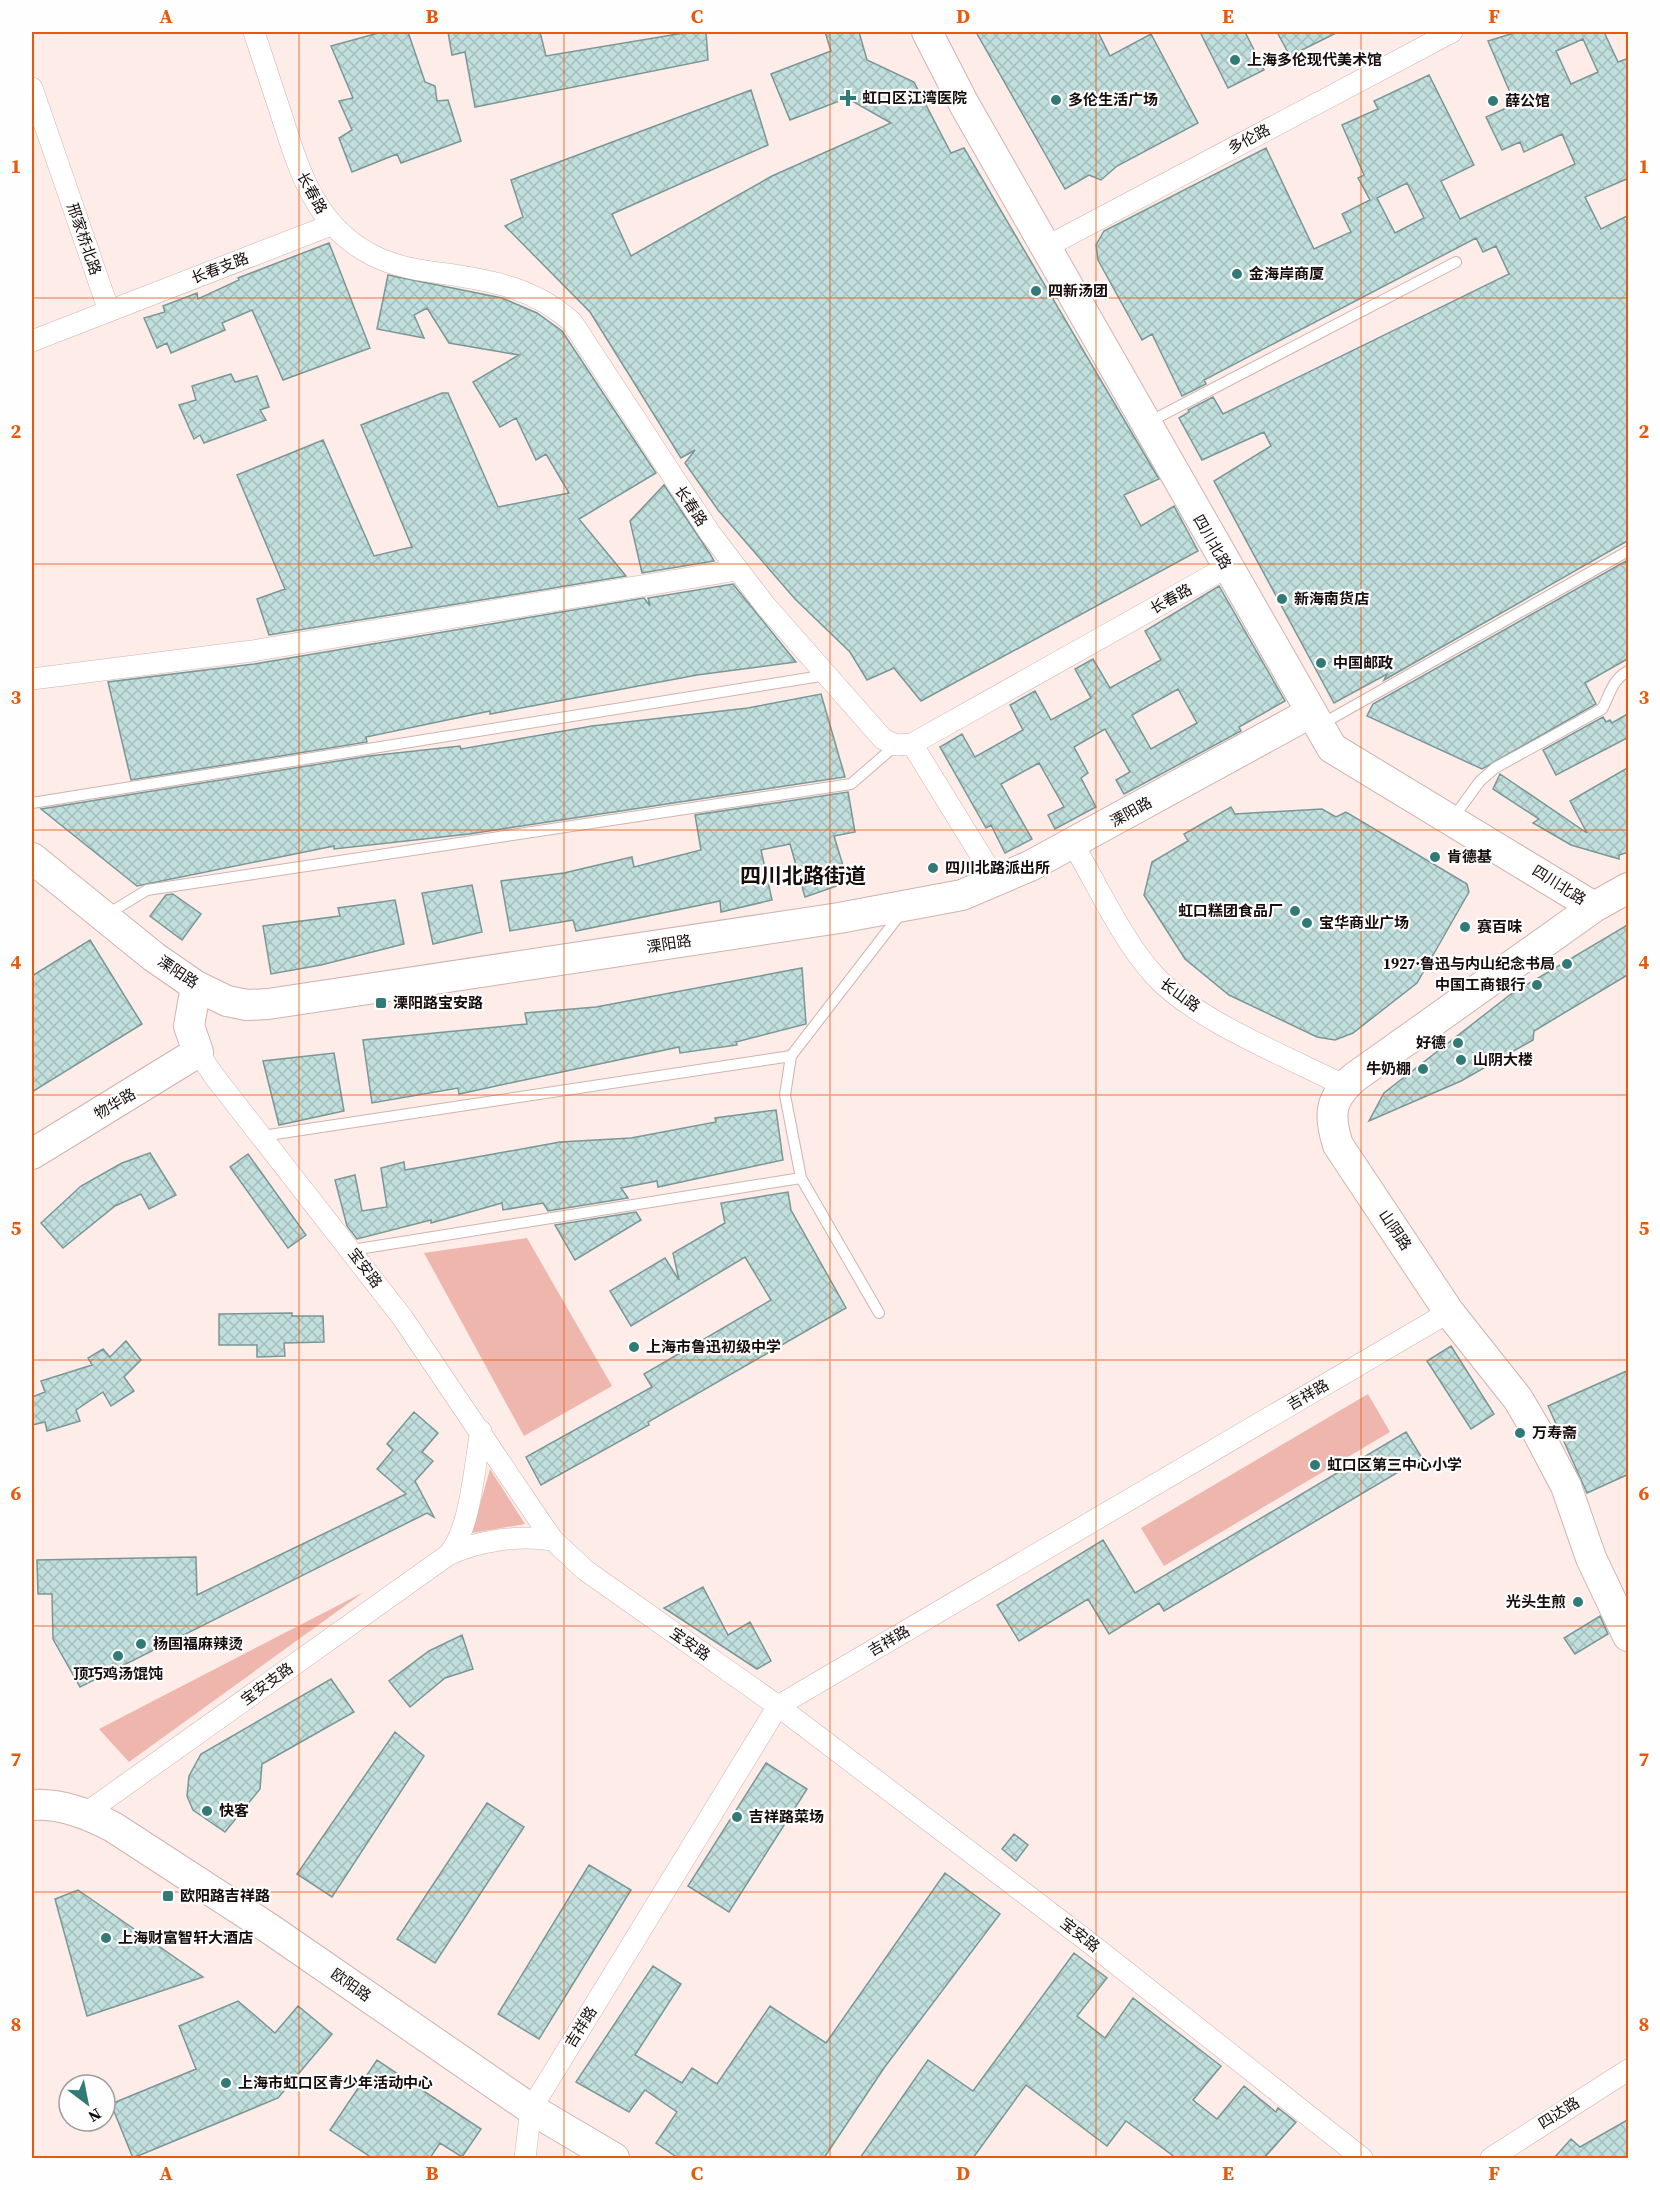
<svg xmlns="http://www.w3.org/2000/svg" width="1660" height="2190" font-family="'Source Serif 4','Noto Sans SC',serif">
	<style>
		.grass { fill: #eeb6ac }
		.building { fill: url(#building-cross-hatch); stroke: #7a9795; stroke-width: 1.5; fill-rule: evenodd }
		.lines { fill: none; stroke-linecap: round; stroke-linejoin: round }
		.lane-casing { stroke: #cfb3ae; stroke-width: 12 }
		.street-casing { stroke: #cfb3ae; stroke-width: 22 }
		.secondary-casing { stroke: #cfb3ae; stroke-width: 32 }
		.lane { stroke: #fff; stroke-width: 10 }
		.street { stroke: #fff; stroke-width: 21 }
		.secondary { stroke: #fff; stroke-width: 30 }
		.grid { fill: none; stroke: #e8590c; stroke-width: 1.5; stroke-opacity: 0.55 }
		.poi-dot { fill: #317a76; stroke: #fefefe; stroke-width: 2 }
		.labels { text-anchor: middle; stroke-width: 4.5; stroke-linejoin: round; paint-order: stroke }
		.poi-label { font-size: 15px; font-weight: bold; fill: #170d0c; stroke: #fefefe; text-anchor: start }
		.street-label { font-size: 15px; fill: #170d0c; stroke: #fefefe }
		.district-label { font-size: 21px; font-weight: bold; fill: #170d0c; stroke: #fefefe }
		.neatline { fill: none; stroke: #e8590c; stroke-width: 2 }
		.grid-label { font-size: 20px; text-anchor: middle; font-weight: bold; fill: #e8590c }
	</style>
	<defs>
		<pattern id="building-cross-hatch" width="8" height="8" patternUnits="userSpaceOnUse" patternTransform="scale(1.5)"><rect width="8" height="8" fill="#c1dfdd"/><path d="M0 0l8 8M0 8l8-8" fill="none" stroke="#a5bebc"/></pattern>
	</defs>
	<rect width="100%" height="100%" fill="#feece9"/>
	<path class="grass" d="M527,1238L612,1386L524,1436L424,1253Z
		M1368,1394L1390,1432L1164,1566L1141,1528Z
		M490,1469L525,1524L472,1533Z
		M364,1592L129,1762L99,1729Z"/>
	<path class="building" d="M382,32H408L425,82L435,86L437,101L448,100L461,141L401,163L397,154L352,172L339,138L352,130L339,101L353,98L331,46Z
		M448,32H540L546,56L690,32H706L708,60L475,107L465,52L452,55Z
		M825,32H859L867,60L914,82L951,153L964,148L1159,479L1124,495L1141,526L1174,506L1198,551L921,701L894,668L867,680L850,652L795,599L718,510L685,463L695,450L681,458L590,312L505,226L523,217L511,180L751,90L768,145L612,214L631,256L772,176L891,123L847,98L790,120L771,74L831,51Z
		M976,32H1098L1110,56L1151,34L1198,123L1117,166L1101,180L1089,175L1065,189Z
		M1200,32H1245L1264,70L1228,88Z
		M1277,32H1338L1290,56Z
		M1517,32H1604L1618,62L1629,58V178L1585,197L1601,229L1629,215V540L1384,680L1387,674L1334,703L1214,481L1271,446L1264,432L1202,460L1179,418L1189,412L1188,410L1213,397L1223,414L1509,274L1496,246L1483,252L1476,238L1204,380L1206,384L1182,396L1152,334L1142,340L1098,260L1096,245L1104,231L1266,148L1314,249L1351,232L1342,214L1370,200L1358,178L1364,175L1342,125L1378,109L1374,101L1429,75L1474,165L1441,181L1460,219L1575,164L1562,134L1524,152L1520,142L1502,150L1486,117L1515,104L1488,41ZM1583,39L1598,72L1571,84L1556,51ZM1407,183L1424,218L1395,233L1377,198Z
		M329,243L370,348L283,380L252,310L222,323L225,330L171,353L167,343L157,348L144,318L165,312L163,306L197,293L198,299L239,280L238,278Z
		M388,275L502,298L537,313L562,331L656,473L579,519L626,576L269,635L257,599L285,589L237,475L323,440L374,556L412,547L361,425L442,393H448L498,507L569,493L546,454L536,460L516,418L500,427L473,382L519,355L449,343L427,308L414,315L424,338L377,329Z
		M231,374L235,382L257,376L269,407L260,410L266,420L204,443L200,435L194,439L179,405L196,400L192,386Z
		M664,485L710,554L714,561L642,573L630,521Z
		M1626,561L1629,566V658L1585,683L1596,704L1482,769L1367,716L1373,704Z
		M733,584L796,662L697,675L490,714V711L366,737L367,742L131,780L108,682L254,664L644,598L650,606L648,598Z
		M1219,586L1285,701L1239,727L1241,731L1124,794L1116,780L1130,772L1105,729L1074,747L1088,773L1081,778L1096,807L1055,829L1048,815L1064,807L1039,763L1001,784L1032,839L1005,853L991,825L986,828L940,747L962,734L975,757L1023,730L1010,705L1035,691L1051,720L1091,698L1075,669L1093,659L1110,688L1161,660L1145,631ZM1178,689L1197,723L1151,749L1132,715Z
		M821,694L845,777L469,834L334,849V846L137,886L41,809L369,756L460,746L461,749L592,726L748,708Z
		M1629,713V737L1556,775L1543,750L1603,717L1606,722L1610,720L1612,723Z
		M1629,767V852L1619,855V859L1571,845L1533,823L1539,819L1493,789L1500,774L1587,833L1570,801Z
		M848,792L855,832L834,836L848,882L805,897L790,844L761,850L772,900L721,912L720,901L576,931L573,920L510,931L501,881L564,873L632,857L634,867L701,850L695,815Z
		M1231,807L1235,814L1322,809L1336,817L1346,812L1467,884L1469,892L1417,983L1353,1033L1335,1040L1317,1037L1229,995L1185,959L1144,895L1152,862L1188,841L1184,834Z
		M472,885L482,932L433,944L422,893Z
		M173,894L201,914L182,940L150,916L166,895Z
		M395,900L404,944L321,965L271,974L263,926L340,916L338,908Z
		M1629,924V974L1534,1031L1533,1040L1461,1081L1369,1121L1384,1093L1511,994Z
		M90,940L142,1024L32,1092V976Z
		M802,968L806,1024L736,1042L737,1045L680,1053L679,1047L459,1094L458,1088L372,1103L363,1040L527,1024L525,1013L596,1007Z
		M334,1053L344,1111L279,1125L263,1061Z
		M776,1110L783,1160L658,1187L657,1181L621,1188L628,1198L548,1211L543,1203L503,1210L502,1203L431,1223V1220L357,1239L347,1226L335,1180L355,1175L362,1211L387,1207L381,1168L404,1162L405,1170L560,1142L631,1138L716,1122L715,1118Z
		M150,1153L176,1195L149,1209L141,1194L115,1206L63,1248L41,1223L81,1186L122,1163Z
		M248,1154L306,1235L288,1248L230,1167Z
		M788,1192L791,1210L846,1308L648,1422L649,1425L541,1485L526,1457L652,1387L644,1374L771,1300L745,1257L631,1326L610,1291L665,1258L679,1280L673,1253L725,1223L721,1203Z
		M636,1212L641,1220L575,1260L555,1225Z
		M292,1313V1316H323L324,1342L284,1343L285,1356L257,1357V1345H219V1314Z
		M126,1341L141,1360L124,1377L134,1391L111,1406L103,1392L76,1410L80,1421L47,1431L45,1422L32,1425V1397L45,1392L41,1381L92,1365L88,1358L103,1349L110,1357Z
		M1451,1346L1494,1414L1471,1429L1427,1361Z
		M1629,1370V1474L1587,1493L1548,1406Z
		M414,1412L438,1433L422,1452L433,1461L415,1481L434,1517L427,1513L80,1687L53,1639L52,1594H38L37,1560L196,1557L197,1595L406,1494L377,1469L393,1450L387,1444Z
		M1406,1432L1422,1458L1164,1611L1159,1603L1109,1634L1088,1599L1019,1641L997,1605L1103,1540L1135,1593Z
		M703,1587L728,1635L750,1622L771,1661L757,1669L664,1608Z
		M1600,1616L1608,1634L1575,1654L1564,1638Z
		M462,1635L473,1669L445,1678L410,1707L389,1681L429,1651Z
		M331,1679L354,1712L262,1764L260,1789L225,1832L193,1810L187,1796L189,1776L201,1754Z
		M395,1732L424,1756L332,1897L297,1874Z
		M766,1763L807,1789L729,1912L688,1886Z
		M487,1803L524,1827L435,1963L397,1939Z
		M1014,1834L1028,1845L1016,1861L1002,1849Z
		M589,1865L631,1890L539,2039L498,2014Z
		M945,1873L1000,1914L884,2068L824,2158H678L656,2143L677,2112L645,2090L629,2112L576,2082L653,1966L681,1984L635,2055L682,2083L692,2068L717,2084L770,2006L826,2043Z
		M78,1890L203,1977L87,2016L55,1899Z
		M1074,1953L1107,1978L1077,2016L1105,2038L1133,1998L1221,2066L1193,2100L1217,2119L1244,2086L1276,2112L1278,2108L1296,2122L1264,2158H1176L1126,2121L1107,2146L1026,2085L973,2158H860L928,2060L973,2091Z
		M238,2001L275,2033L298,2006L332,2034L278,2098L133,2158L111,2104L196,2069L179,2026Z
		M377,2060L481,2129L462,2157L440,2143L430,2158H372L330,2130Z
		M1629,2119V2158H1554L1571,2139L1580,2147Z"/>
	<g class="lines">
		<g class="lane-casing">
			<path id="lane" d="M1147,423L1456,262
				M1320,725L1628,551
				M32,803L827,675
				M1453,818L1480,781L1495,768L1602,709C1611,693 1611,681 1628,671
				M106,915L147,890L851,784L896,745
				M262,1136L791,1056L902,912
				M801,1178L879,1313
				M352,1250L801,1178L785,1095L791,1056"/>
		</g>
		<g class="street-casing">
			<path id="street" d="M254,32C264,62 274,92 284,123C301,177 318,227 372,255C395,267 422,271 447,274C495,281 535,289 572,322L710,533L765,605L883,739L896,745L912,744L1227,567
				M32,88L109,311
				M1046,247L1452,32
				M32,341L331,225
				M32,679L252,651L737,570
				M912,744L997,882
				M1073,844C1098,886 1122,940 1155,976C1195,1020 1290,1058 1345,1086
				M198,1052L214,1076L402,1317L539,1520L553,1540L585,1570L778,1706L1086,1940L1362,2158
				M448,1555C471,1530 474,1466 481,1431
				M86,1813L448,1555C479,1540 519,1535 553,1540
				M525,2158L531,2109L778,1706L1449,1312
				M1491,2158L1628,2070"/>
		</g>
		<g class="secondary-casing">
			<path id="secondary" d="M927,32L964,104L1332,748L1594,907
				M32,858L154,957L196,986L227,1001L247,1005L268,1004L839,918L962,895L1030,866L1310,713
				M1628,888L1594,907L1355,1077C1330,1098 1328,1114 1338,1145L1449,1312L1518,1399L1538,1433L1566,1486L1591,1558L1628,1636
				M32,1154L198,1052L189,1026L196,986
				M32,1805C61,1803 88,1814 113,1827L270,1929L531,2109L614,2158"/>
		</g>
		<use href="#lane" class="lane"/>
		<use href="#street" class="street"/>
		<use href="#secondary" class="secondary"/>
	</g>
	<path class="grid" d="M299,32V2158M564,32V2158M830,32V2158M1096,32V2158M1361,32V2158M32,298H1628M32,564H1628M32,830H1628M32,1095H1628M32,1360H1628M32,1626H1628M32,1892H1628"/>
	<g class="poi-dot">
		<circle cx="1235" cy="60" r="6"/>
		<path d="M845 89h6v6h6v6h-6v6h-6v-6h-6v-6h6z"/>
		<circle cx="1056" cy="100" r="6"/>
		<circle cx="1493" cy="101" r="6"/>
		<circle cx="1237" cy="274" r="6"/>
		<circle cx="1036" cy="291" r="6"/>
		<circle cx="1282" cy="599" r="6"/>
		<circle cx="1321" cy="663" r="6"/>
		<circle cx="1435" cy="857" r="6"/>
		<circle cx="933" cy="868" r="6"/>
		<circle cx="1295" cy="911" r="6"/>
		<circle cx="1307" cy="923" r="6"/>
		<circle cx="1465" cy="927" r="6"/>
		<circle cx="1567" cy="964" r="6"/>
		<circle cx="1537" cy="985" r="6"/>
		<rect x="375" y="997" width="12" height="12" rx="3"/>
		<circle cx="1458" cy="1043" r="6"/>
		<circle cx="1461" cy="1060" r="6"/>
		<circle cx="1423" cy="1069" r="6"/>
		<circle cx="634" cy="1347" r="6"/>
		<circle cx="1520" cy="1433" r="6"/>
		<circle cx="1315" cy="1465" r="6"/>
		<circle cx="1578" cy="1602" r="6"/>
		<circle cx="141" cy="1644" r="6"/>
		<circle cx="118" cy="1656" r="6"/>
		<circle cx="207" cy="1811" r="6"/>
		<circle cx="737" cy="1817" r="6"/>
		<rect x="162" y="1890" width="12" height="12" rx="3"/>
		<circle cx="106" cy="1938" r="6"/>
		<circle cx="226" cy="2083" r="6"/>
	</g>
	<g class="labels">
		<g class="poi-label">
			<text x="1247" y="65">上海多伦现代美术馆</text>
			<text x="862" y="103">虹口区江湾医院</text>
			<text x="1068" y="105">多伦生活广场</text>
			<text x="1505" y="106">薛公馆</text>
			<text x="1249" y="279">金海岸商厦</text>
			<text x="1048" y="296">四新汤团</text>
			<text x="1294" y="604">新海南货店</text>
			<text x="1333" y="668">中国邮政</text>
			<text x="1447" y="862">肯德基</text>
			<text x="945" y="873">四川北路派出所</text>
			<text x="1283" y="916" text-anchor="end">虹口糕团食品厂</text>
			<text x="1319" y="928">宝华商业广场</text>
			<text x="1477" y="932">赛百味</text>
			<text x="1555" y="969" text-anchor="end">1927·鲁迅与内山纪念书局</text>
			<text x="1525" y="990" text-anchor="end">中国工商银行</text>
			<text x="393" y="1008">溧阳路宝安路</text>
			<text x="1446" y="1048" text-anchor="end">好德</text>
			<text x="1473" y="1065">山阴大楼</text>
			<text x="1411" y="1074" text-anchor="end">牛奶棚</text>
			<text x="646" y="1352">上海市鲁迅初级中学</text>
			<text x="1532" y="1438">万寿斋</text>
			<text x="1327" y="1470">虹口区第三中心小学</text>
			<text x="1566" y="1607" text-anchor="end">光头生煎</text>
			<text x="153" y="1649">杨国福麻辣烫</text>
			<text x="118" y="1679" text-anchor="middle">顶巧鸡汤馄饨</text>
			<text x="219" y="1816">快客</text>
			<text x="749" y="1822">吉祥路菜场</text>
			<text x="180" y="1901">欧阳路吉祥路</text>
			<text x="118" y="1943">上海财富智轩大酒店</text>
			<text x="238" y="2088">上海市虹口区青少年活动中心</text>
		</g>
		<g class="street-label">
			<text transform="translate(1249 139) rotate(-28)" y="5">多伦路</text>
			<text transform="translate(312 193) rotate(61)" y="5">长春路</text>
			<text transform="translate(84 239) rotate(71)" y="5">邢家桥北路</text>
			<text transform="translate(220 268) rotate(-21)" y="5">长春支路</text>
			<text transform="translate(691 506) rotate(56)" y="5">长春路</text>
			<text transform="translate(1212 542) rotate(60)" y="5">四川北路</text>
			<text transform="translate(1171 599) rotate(-29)" y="5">长春路</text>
			<text transform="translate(1131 812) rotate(-29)" y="5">溧阳路</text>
			<text transform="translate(1559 885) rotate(32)" y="5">四川北路</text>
			<text transform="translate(669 944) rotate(-9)" y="5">溧阳路</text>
			<text transform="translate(178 972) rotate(34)" y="5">溧阳路</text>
			<text transform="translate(1180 995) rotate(36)" y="5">长山路</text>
			<text transform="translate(115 1104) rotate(-31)" y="5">物华路</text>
			<text transform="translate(1395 1230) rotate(56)" y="5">山阴路</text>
			<text transform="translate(365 1268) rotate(53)" y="5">宝安路</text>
			<text transform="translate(1308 1395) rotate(-30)" y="5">吉祥路</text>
			<text transform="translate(889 1641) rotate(-30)" y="5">吉祥路</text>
			<text transform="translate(690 1644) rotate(35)" y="5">宝安路</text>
			<text transform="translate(267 1684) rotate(-36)" y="5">宝安支路</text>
			<text transform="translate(1080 1935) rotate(38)" y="5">宝安路</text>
			<text transform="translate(351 1985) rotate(35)" y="5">欧阳路</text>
			<text transform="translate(581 2027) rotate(-58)" y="5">吉祥路</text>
			<text transform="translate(1559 2113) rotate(-32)" y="5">四达路</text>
		</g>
		<g class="district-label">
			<text x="803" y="883">四川北路街道</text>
		</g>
	</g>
	<rect width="1660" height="2190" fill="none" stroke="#fefefe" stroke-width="66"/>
	<g transform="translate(87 2103) rotate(148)"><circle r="28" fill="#fefefe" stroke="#a29e9d" stroke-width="1.5"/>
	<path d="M0-4.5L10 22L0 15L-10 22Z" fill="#317a76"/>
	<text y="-9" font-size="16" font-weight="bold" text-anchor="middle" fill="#170d0c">N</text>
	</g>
	<rect x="33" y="33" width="1594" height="2124" class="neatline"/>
	<g class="grid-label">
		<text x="166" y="23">A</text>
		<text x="432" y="23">B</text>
		<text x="697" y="23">C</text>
		<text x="963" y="23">D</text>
		<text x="1228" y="23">E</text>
		<text x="1494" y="23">F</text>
		<text x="16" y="173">1</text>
		<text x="1644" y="173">1</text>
		<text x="16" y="438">2</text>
		<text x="1644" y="438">2</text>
		<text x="16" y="704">3</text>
		<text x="1644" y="704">3</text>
		<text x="16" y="969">4</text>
		<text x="1644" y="969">4</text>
		<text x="16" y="1235">5</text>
		<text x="1644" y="1235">5</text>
		<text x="16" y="1500">6</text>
		<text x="1644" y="1500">6</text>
		<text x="16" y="1766">7</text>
		<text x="1644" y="1766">7</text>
		<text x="16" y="2031">8</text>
		<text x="1644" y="2031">8</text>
		<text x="166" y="2180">A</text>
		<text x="432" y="2180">B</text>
		<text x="697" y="2180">C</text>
		<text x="963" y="2180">D</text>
		<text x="1228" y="2180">E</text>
		<text x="1494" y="2180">F</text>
	</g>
</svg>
